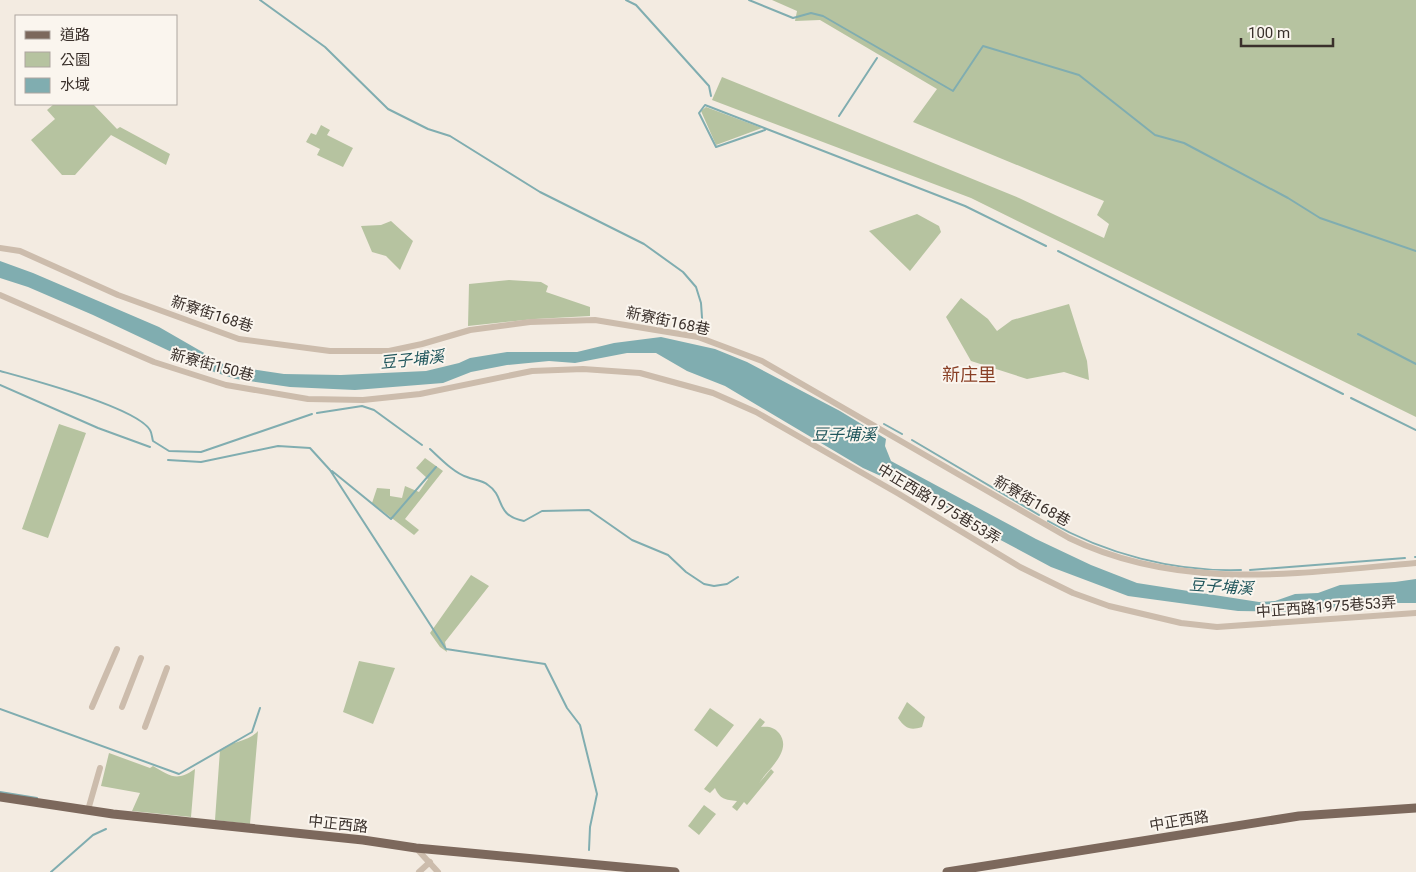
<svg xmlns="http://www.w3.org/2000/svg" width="1416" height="872" font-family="Roboto,'Noto Sans TC',sans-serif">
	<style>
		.green { fill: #b6c3a0 }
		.water { fill: #80adb0 }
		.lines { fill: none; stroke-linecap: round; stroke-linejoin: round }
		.stream { stroke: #80adb0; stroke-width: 2 }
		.minor { stroke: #ccbcac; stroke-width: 6 }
		.major { stroke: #7c685c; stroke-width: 9 }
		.labels { text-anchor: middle; stroke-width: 4; stroke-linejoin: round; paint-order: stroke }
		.street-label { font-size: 15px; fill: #3a302b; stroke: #faf5ee }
		.water-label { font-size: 16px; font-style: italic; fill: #20565c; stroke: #faf5ee }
		.quarter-label { font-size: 18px; fill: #893f25; stroke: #faf5ee }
	</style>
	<rect width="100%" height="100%" fill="#f3ebe1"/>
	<path class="green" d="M772,0H1416V417L971,198L712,100L722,77L1019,198L1104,238L1109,224L1097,215L1104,201L913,122L937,89L820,20L795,21L797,11Z
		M54,104H93L117,129L120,127L170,154L166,165L111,135L75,175H62L31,140L55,119L47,110Z
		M706,107L762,128L716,145L701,111Z
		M321,125L330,130L327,135L353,148L343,167L317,155L320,149L306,142L311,133L316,135Z
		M917,214L939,226L941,232L910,271L869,231Z
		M391,221L413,241L400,270L386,256L372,252L361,226L381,225Z
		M509,280L541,282L548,286L546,292L590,307V316L535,319L468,326L469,284Z
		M961,298L988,319L997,331L1012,320L1069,304L1087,361L1089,380L1064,372L1027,379L971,361L946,317Z
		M59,424L86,433L48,538L22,529Z
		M425,458L443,471L405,519L419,530L414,535L372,503L377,488L390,489V496L402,498L405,486L419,492L428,479L416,468Z
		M471,575L489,586L445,642L447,652L440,647L430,633Z
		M359,661L395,668L373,724L343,712Z
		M907,702L925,717L922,727C910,731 905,728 898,718Z
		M710,708L734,725L717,747L694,730Z
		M760,718L765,722L761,727C768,726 774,727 779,733C793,751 768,769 759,783L771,769L774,772L747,805L744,802L737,811L732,807L737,801C725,800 720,799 715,788L710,793L704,789Z
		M258,731L250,824L215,820L220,750C232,741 248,742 258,731Z
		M109,753L150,768L153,766C171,776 176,782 195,769L191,817L132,811L140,793L101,786Z
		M704,805L716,814L699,835L688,826Z"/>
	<path class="water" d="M0,261L33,273L159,327L225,365L284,374L341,375L426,371L459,363L470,358L507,352H577L614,343L661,337L715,349L747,362L840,411L886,439L885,446L891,461L1036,539L1091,565L1137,583L1259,602L1275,601L1295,594L1318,593L1340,585L1395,582L1416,579V603H1372L1299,612L1238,611L1128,596L1051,567L993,536L907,483L888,475L883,477L863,468L725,386L687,371L656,353H627L575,363L549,361L507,365L471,372L443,383L355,390L290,387L236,379L214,372L93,315L28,287L0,278Z"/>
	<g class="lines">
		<path class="stream" d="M260,0L325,47L388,109L428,129L450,136L540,192L644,244L683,272L696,287L701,303L703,332
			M626,0L636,5L709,86L711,96
			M749,0L793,18L811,13L823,16L953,91L983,46L1079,75L1155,135L1184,143L1288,198L1320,218L1416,251
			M839,116L877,58
			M765,130L716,147L699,113L705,105L965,206L1046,246
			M1058,251L1343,394
			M1358,334L1416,364
			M0,371C29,379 136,407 150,430C152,433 152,438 153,441L169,451L201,452L312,414
			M0,385L98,428L150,447
			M1351,398L1416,430
			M317,413L362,406L374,410L422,445
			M884,424L902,434
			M912,440L1039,515
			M430,449C440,458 454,473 467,477C474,480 482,480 488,485C506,497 494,515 524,521L542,511L589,510L632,540L668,555L686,572L704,584L714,586L727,584L738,577
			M168,460L201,462L278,446L310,448L330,470L446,649L545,664L567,708L580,725L597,794L590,827L589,850
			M332,471L391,519L436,467
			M1048,521C1105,554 1174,572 1241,570
			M1415,557H1416
			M1250,570L1405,558
			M0,709L179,774L252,732L260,708
			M0,792L37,798
			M51,872L93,835L106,829"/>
		<path class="minor" d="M0,248L20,251L118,295L239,339L330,351H389L422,344L470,330L530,322L595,320L698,337L762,361L1069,538C1181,592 1297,573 1416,563
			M0,295L154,362L226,385L308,399L363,400L420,394L532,371L583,369L640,373L713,393L756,412L899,494L1020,567L1073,593L1109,606L1181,623L1217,627L1416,613
			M92,707L117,649
			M122,707L141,658
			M145,727L167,668
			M88,810L100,768
			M416,848L438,872
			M419,872L430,862"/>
		<path class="major" d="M0,797L113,814L363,840L416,848L675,872
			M947,872L1299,816L1416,808"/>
	</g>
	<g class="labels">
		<g class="street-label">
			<text transform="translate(212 314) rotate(18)" y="5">新寮街168巷</text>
			<text transform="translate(668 321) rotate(12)" y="5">新寮街168巷</text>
			<text transform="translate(212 365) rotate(15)" y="5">新寮街150巷</text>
			<text transform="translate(1032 501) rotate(30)" y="5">新寮街168巷</text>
			<text transform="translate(939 504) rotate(31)" y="5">中正西路1975巷53弄</text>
			<text transform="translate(1326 607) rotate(-4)" y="5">中正西路1975巷53弄</text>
			<text transform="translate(1179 821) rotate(-9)" y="5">中正西路</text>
			<text transform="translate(338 824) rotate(6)" y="5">中正西路</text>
		</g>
		<g class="water-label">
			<text transform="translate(412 359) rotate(-6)" y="6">豆子埔溪</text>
			<text x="844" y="440">豆子埔溪</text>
			<text transform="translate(1221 586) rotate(4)" y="6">豆子埔溪</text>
		</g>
		<g class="quarter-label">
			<text x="969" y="381">新庄里</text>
		</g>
	</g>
	<rect x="15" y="15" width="162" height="90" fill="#faf5ee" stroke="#ada6a0"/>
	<rect x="25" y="31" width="25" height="8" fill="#7c685c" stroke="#ada6a0"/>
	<text x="60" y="40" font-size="15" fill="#3a302b">道路</text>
	<rect x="25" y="52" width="25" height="15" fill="#b6c3a0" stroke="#ada6a0"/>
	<text x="60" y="65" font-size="15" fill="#3a302b">公園</text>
	<rect x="25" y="78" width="25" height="15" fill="#80adb0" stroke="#ada6a0"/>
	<text x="60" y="90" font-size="15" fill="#3a302b">水域</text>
	<path d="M1241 38v8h92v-8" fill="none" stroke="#3a302b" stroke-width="2.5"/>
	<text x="1248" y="38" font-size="15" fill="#3a302b" stroke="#faf5ee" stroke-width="4" paint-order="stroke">100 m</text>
</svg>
